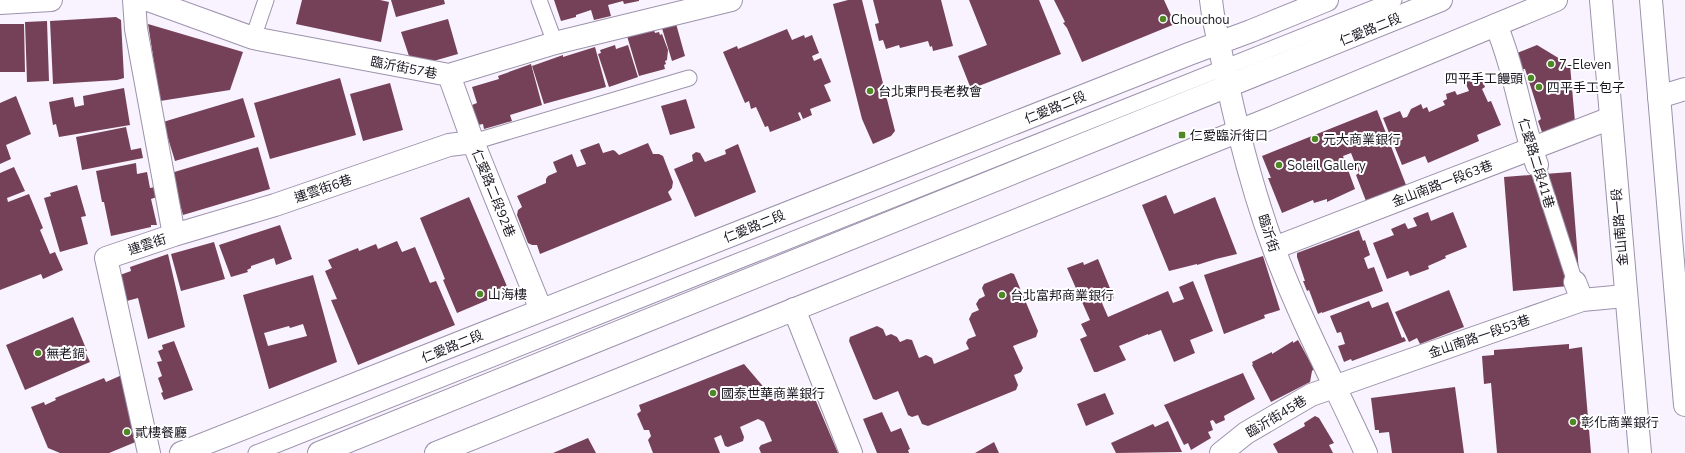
<svg xmlns="http://www.w3.org/2000/svg" width="1685" height="453" font-family="'Nunito Sans','Noto Sans TC',sans-serif">
	<style>
		.building { fill: #754159; fill-rule: evenodd }
		.lines { fill: none; stroke-linecap: round; stroke-linejoin: round }
		.lane-casing { stroke: #9d92ac; stroke-width: 17 }
		.street-casing { stroke: #9d92ac; stroke-width: 24 }
		.secondary-casing { stroke: #9d92ac; stroke-width: 24 }
		.lane { stroke: #fff; stroke-width: 15 }
		.street { stroke: #fff; stroke-width: 22 }
		.secondary { stroke: #fff; stroke-width: 22 }
		.poi-dot { fill: #4e8926; stroke: #fff; stroke-width: 1.5 }
		.labels { text-anchor: middle; stroke-width: 4; stroke-linejoin: round; paint-order: stroke }
		.poi-label { font-size: 13px; fill: #19151f; stroke: #fff; text-anchor: start }
		.street-label { font-size: 13px; fill: #19151f; stroke: #fff }
	</style>
	<rect width="100%" height="100%" fill="#f8f3ff"/>
	<path class="building" d="M302,0H380L389,2L381,42L296,24Z
		M391,0H444L445,4L396,17Z
		M554,0H639V1L624,4L623,1L608,5L611,16L594,20L591,10L576,15V17L561,21Z
		M848,0H862L895,131L891,136L873,144L862,119L833,4Z
		M873,0H941L953,46L933,51L932,46L930,47L928,41L900,48L899,45L886,49L883,40L879,41L875,24L879,23Z
		M969,0H1039L1061,54L971,89L958,56L987,45Z
		M1054,0H1164L1175,24L1082,62L1067,28L1063,23L1065,22Z
		M116,17L121,20L124,78L117,80L53,84L50,21Z
		M448,19L458,54L430,62L409,56L401,32Z
		M675,20L685,56L672,61L661,25Z
		M47,21L49,81L27,82L25,22Z
		M0,24H24L25,72H0Z
		M148,24L243,52L230,90L160,101Z
		M653,27L655,33L659,32L660,35L662,34L668,50L667,60L665,61L666,64L664,65L665,69L639,76L627,36Z
		M787,29L792,40L804,35L805,38L812,35L819,53L812,56L814,61L821,58L831,82L824,85L831,101L810,109L812,115L803,119L800,112L798,113L801,120L770,132L768,126L765,127L756,107L751,109L749,101L745,103L723,52L737,46L738,49Z
		M615,45L616,49L628,45L638,77L609,87L598,54L601,53L600,50Z
		M1537,45L1570,65L1575,122L1543,135L1538,121L1541,119L1525,69H1522L1517,53Z
		M595,47L606,87L544,104L532,66L563,55V57Z
		M531,64L542,105L510,115L512,121L484,129L483,124L478,125L472,105L477,103L472,87L499,79L498,76Z
		M1478,73L1480,75L1485,87L1482,89L1488,102L1491,101L1501,125L1477,135L1479,141L1428,163L1425,156L1402,165L1383,118L1400,111L1403,118L1407,117L1411,109L1421,104L1423,109L1427,107L1429,112L1445,105L1443,101L1447,99L1446,94L1455,91L1457,95L1469,91L1465,82Z
		M340,78L356,135L270,159L254,103Z
		M390,83L403,130L363,141L350,94Z
		M124,88L130,125L59,137L56,124L53,125L49,102L73,97L75,107L84,105L83,96Z
		M16,96L31,134L6,145L11,159L0,164V103Z
		M243,98L255,137L175,161L163,122Z
		M686,99L695,128L670,135L661,106Z
		M1377,110L1406,185L1366,201L1356,175L1359,173L1351,153L1343,156L1355,189L1327,202V199L1314,203L1313,200L1282,213L1268,178H1271L1262,156Z
		M126,127L131,150L141,148L143,158L82,170L76,137Z
		M599,143L603,153L613,150L615,151L619,155L648,143L653,154H659L663,156L673,182L672,188L668,192L672,200L540,254L537,245H532L528,243L517,215L518,210L522,207L517,196L546,183V179L548,176L557,172L553,162L572,154L577,167L586,164L580,150Z
		M738,144L756,192L695,217L674,169L693,161L692,155L696,152L700,153L705,162L726,154L725,150Z
		M258,147L270,189L183,215L171,173Z
		M136,163L137,174L147,172L150,188L155,187L157,197L151,199L157,225H151V227L111,236L104,202H102L96,171Z
		M14,167L25,191L7,198L8,202L29,194L43,228L40,230L50,254L55,252L63,270L43,279L41,274L0,290V173Z
		M1571,172L1580,285L1513,291L1504,177Z
		M77,185L86,216L81,217L88,244L60,252L44,198L51,196L50,193Z
		M1166,195L1174,214L1215,197L1237,254L1216,259L1197,265V264L1169,271L1142,205Z
		M469,197L509,291L457,313L443,280L445,279L420,218Z
		M1428,212L1431,221L1453,212L1467,247L1445,256L1446,258L1428,266L1429,269L1410,276L1408,271L1387,279L1373,243L1394,235L1391,229L1405,223L1408,229L1417,226L1413,218Z
		M280,225L292,259L276,265L274,258L251,266V268L247,270L248,272L231,277L219,245Z
		M1359,230L1363,241L1365,240L1370,255L1364,258L1368,269L1374,267L1383,291L1322,313V312L1318,314L1309,290L1307,291L1303,281H1305L1297,257V253Z
		M397,241L402,252L415,247L430,283L436,281L455,325L358,365L331,300L337,299L325,271L332,268L328,260L358,248L359,251L376,244L378,249Z
		M214,242L225,279L181,291L171,254Z
		M168,254L185,327L148,339L138,298L123,302L120,275L131,271L130,267Z
		M1263,256L1280,310L1264,315L1265,318L1224,334L1204,275Z
		M1098,259L1114,298L1102,303L1108,317L1168,291L1173,303L1184,299L1179,287L1193,281L1213,331L1190,340L1195,353L1174,362L1161,330L1148,335V334L1119,346L1126,360L1097,372H1094L1080,339L1087,336L1081,324L1090,320L1067,268L1083,262L1084,265Z
		M1011,273L1014,274L1038,331L1036,337L1013,346L1023,368L1021,372L1014,375L1018,385L1016,390L928,426L922,424L918,415L912,417L908,415L898,391L876,400L873,399L849,341L850,337L877,326L883,329L886,336L891,334L897,337L900,342L907,339L912,340L919,358L926,355L932,358L934,364L969,349L966,343L968,339L976,336L969,319L972,313L979,310L976,304L979,299L985,296L982,288L984,284Z
		M313,275L337,362L269,389L243,295ZM303,324L307,336L268,346L264,333L289,326L290,328Z
		M1449,290L1464,327L1420,344L1417,338L1409,342L1395,312Z
		M1369,301L1372,308L1388,302L1402,338L1404,337L1406,341L1352,361L1351,359L1344,362L1338,346L1345,344L1341,332L1337,333L1330,316Z
		M73,317L87,351H85L90,362L25,390L6,345Z
		M1298,340L1314,369L1312,371L1310,382L1271,402L1252,365L1253,364L1252,362L1272,352V354L1293,341V343Z
		M174,341L193,390L164,400L161,393L163,392L158,378L162,376L157,362L162,361L158,351L163,349L162,345Z
		M1569,344V349L1582,347L1591,453H1497L1491,383L1484,384L1482,356L1494,355V350Z
		M744,364L767,391L778,395L777,396L813,394L838,453H761L759,448L761,445L772,441L764,422L758,419L740,427L744,437L743,441L728,447L725,446L721,435L714,438L720,453H653L648,440L651,436L649,430H644L637,414L641,411L639,405Z
		M1243,373L1255,399L1224,416L1225,420L1216,424L1213,420L1210,421L1213,430L1208,432L1211,438L1191,450L1188,443L1184,445L1164,405Z
		M122,375L138,441L109,453H60L48,448L31,407L44,402L45,405L56,400L55,398L104,378L106,382Z
		M1455,387L1464,453H1392L1389,432L1379,433V430H1375L1371,398Z
		M1105,393L1114,414L1086,426L1077,404Z
		M882,412L891,432L901,428L910,449L908,450L909,453H877L863,419Z
		M1315,416L1319,418L1334,443L1329,445L1333,453H1278L1273,444L1305,426L1304,423Z
		M1168,421L1182,452L1116,453L1111,443L1153,424L1155,427Z
		M588,438L596,453H553Z
		M994,442L999,453H975Z"/>
	<g class="lines">
		<g class="lane-casing">
			<path id="lane" d="M539,0L555,43
				M253,38L266,0
				M473,142L689,78
				M1537,165L1575,282
				M256,453L1394,0"/>
		</g>
		<g class="street-casing">
			<path id="street" d="M134,0L136,29L174,235L106,258L149,453
				M148,0L253,38L449,75L555,43L731,0
				M1211,0L1213,15C1229,94 1246,173 1274,249C1300,319 1335,385 1366,453
				M0,3L51,0
				M1496,25C1515,70 1521,120 1537,165
				M449,75L473,142L541,310
				M1659,97L1685,89
				M174,235L275,205L449,145L473,142
				M1274,248L1611,118
				M1575,282L1582,300
				M794,309L851,453
				M1221,453L1246,433L1311,395L1582,300L1625,296"/>
		</g>
		<g class="secondary-casing">
			<path id="secondary" d="M1601,0L1640,453
				M1651,0L1685,405
				M181,453L1189,54L1251,31L1327,0
				M319,453L1441,0
				M436,453L1264,121L1556,0"/>
		</g>
		<use href="#lane" class="lane"/>
		<use href="#street" class="street"/>
		<use href="#secondary" class="secondary"/>
	</g>
	<g class="poi-dot">
		<circle cx="1163" cy="19" r="4"/>
		<circle cx="1551" cy="64" r="4"/>
		<circle cx="1531" cy="78" r="4"/>
		<circle cx="1539" cy="87" r="4"/>
		<circle cx="870" cy="91" r="4"/>
		<rect x="1178" y="131" width="8" height="8" rx="2"/>
		<circle cx="1315" cy="139" r="4"/>
		<circle cx="1279" cy="165" r="4"/>
		<circle cx="480" cy="294" r="4"/>
		<circle cx="1002" cy="295" r="4"/>
		<circle cx="38" cy="353" r="4"/>
		<circle cx="713" cy="393" r="4"/>
		<circle cx="1573" cy="422" r="4"/>
		<circle cx="127" cy="432" r="4"/>
	</g>
	<g class="labels">
		<g class="poi-label">
			<text x="1171" y="24">Chouchou</text>
			<text x="1559" y="69">7-Eleven</text>
			<text x="1523" y="83" text-anchor="end">四平手工饅頭</text>
			<text x="1547" y="92">四平手工包子</text>
			<text x="878" y="96">台北東門長老教會</text>
			<text x="1190" y="140">仁愛臨沂街口</text>
			<text x="1323" y="144">元大商業銀行</text>
			<text x="1287" y="170">Soleil Gallery</text>
			<text x="488" y="299">山海樓</text>
			<text x="1010" y="300">台北富邦商業銀行</text>
			<text x="46" y="358">無老鍋</text>
			<text x="721" y="398">國泰世華商業銀行</text>
			<text x="1581" y="427">彰化商業銀行</text>
			<text x="135" y="437">貳樓餐廳</text>
		</g>
		<g class="street-label">
			<text transform="translate(1370 29) rotate(-22)" y="5">仁愛路二段</text>
			<text transform="translate(404 67) rotate(11)" y="5">臨沂街57巷</text>
			<text transform="translate(1055 107) rotate(-22)" y="5">仁愛路二段</text>
			<text transform="translate(1537 163) rotate(73)" y="5">仁愛路二段41巷</text>
			<text transform="translate(1442 183) rotate(-21)" y="5">金山南路一段63巷</text>
			<text transform="translate(323 188) rotate(-19)" y="5">連雲街6巷</text>
			<text transform="translate(494 193) rotate(68)" y="5">仁愛路二段92巷</text>
			<text transform="translate(754 226) rotate(-22)" y="5">仁愛路二段</text>
			<text transform="translate(1619 227) rotate(-95)" y="5">金山南路一段</text>
			<text transform="translate(1269 233) rotate(72)" y="5">臨沂街</text>
			<text transform="translate(147 244) rotate(-18)" y="5">連雲街</text>
			<text transform="translate(1479 336) rotate(-19)" y="5">金山南路一段53巷</text>
			<text transform="translate(452 346) rotate(-22)" y="5">仁愛路二段</text>
			<text transform="translate(1276 416) rotate(-31)" y="5">臨沂街45巷</text>
		</g>
	</g>
</svg>
